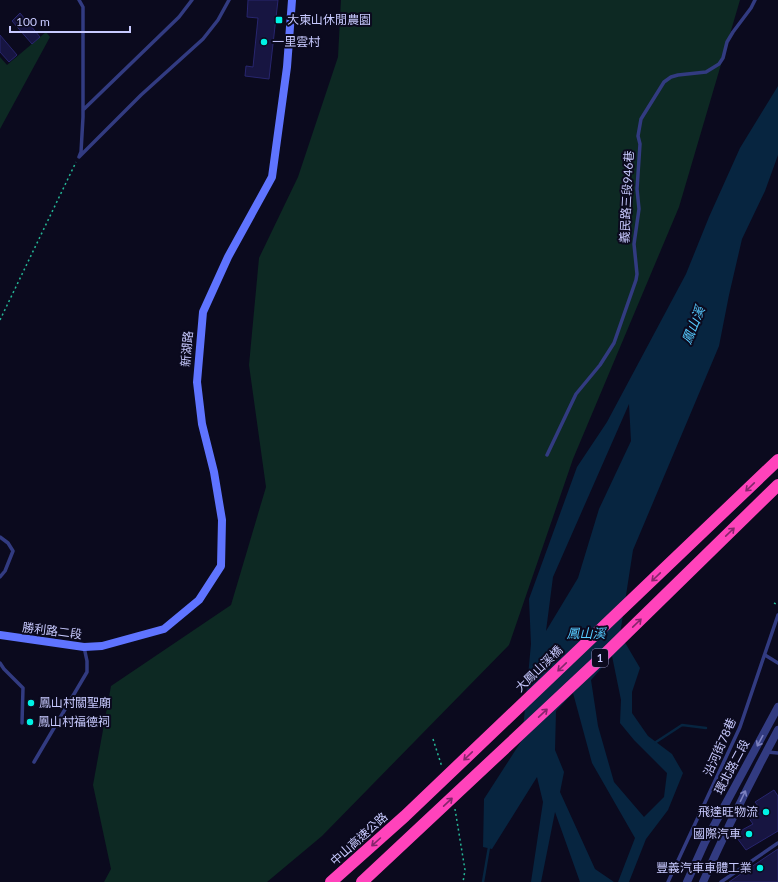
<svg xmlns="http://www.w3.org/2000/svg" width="778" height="882" font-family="Lato,'Noto Sans TC',sans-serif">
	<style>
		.green { fill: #0d2923 }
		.water { fill: #072540; fill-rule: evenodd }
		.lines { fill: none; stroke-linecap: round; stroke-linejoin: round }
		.stream { stroke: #072540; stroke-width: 2.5 }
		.building { fill: #171541; stroke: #28266e }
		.path { stroke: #25b696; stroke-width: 1.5; stroke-dasharray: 2 3; stroke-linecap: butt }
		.service { stroke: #323b81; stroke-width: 3.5 }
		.tertiary { stroke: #323b81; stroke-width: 8 }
		.secondary { stroke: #5f74ff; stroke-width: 8 }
		.motorway { stroke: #ff43bb; stroke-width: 12 }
		.oneway { stroke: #85266c }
		.oneway2 { stroke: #7d82c0 }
		.poi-dot { fill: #00f3e5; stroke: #0b0a1e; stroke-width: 1.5 }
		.labels { text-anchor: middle; stroke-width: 4; stroke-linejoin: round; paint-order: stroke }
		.shield { fill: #0b0a1e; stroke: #8f90bc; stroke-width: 1 }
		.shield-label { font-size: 11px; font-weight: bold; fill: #c8caff }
		.poi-label { font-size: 12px; fill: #c8caff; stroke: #0b0a1e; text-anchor: start }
		.street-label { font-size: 12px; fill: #c8caff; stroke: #0b0a1e }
		.water-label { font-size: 13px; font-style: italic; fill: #56cbff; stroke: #0b0a1e }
	</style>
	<rect width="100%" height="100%" fill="#0b0a1e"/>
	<path class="green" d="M341,0H740L679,207L573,459L509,645L322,836L267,882H104L111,869L93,785L111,686L231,605L266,487L249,365L259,258L298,177L338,57Z
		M46,32L50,37L0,129V57L7,65Z"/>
	<path class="water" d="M778,86V155L765,191L742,239L729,295L719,346L633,550L620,634L640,668L632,692V713L648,736L672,754L683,773L668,810L646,839L629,882H618L635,838L592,763L573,693L556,711L555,750L564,772L560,792L595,869L614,882H580L555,812L541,882H531L543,802L537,777L492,849L483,847L484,799L522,740L531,644L529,599L577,467L607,422L686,274L709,217L740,148ZM629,404L631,441L599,509L578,578L546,631L553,577ZM612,656L621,700L620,723L634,740L667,773L664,797L644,817L614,782L598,726L591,680Z"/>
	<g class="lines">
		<path class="stream" d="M656,742L682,725L706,728
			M483,882L489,847"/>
	</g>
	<path class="building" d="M248,0H278L269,79L245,76L246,66L253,67L258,18L247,17Z
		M20,13L40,37L32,44L12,21Z
		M0,35L17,55L9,62L0,52Z
		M774,790L778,796V831L746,850L737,838L742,830L753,824L748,817L759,807L755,802Z
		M778,849V882H729L763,859Z"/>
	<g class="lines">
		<path class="path" d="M0,320L76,162
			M774,603L778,605
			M433,739L442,767
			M455,809L465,870L463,882"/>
		<path class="service" d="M79,0L83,7V117L81,152L79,157L141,95L203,39L218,20L229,0
			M83,110L179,17L192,0
			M547,455L576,394L600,365L614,343L636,280L637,274L634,244L639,209L637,189L640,144L638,136L641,119L664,82L671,77L678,75L706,72L719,64L723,58L727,42L733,32L751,8L755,0
			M0,537L8,543L13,551L5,571L0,577
			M765,655L778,663
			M0,663L4,669L23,688L22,723
			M767,752L778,753
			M34,762L87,672V661L84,647
			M668,882L740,727L778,615
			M721,882L778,843"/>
		<path class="tertiary" d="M687,882L705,842L778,707
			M703,882C726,830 751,780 778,730"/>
		<path class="secondary" d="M0,635L84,647L102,646L164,629L199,600L221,566L222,520L214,472L202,424L197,382L203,312L228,257L272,177L287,67L292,0"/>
		<path class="motorway" d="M331,882L405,816L778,460
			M362,882L598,661L778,485"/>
	</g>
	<defs><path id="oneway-shaft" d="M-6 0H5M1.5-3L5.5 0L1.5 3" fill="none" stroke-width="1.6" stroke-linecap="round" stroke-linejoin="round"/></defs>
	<g class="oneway">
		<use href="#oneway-shaft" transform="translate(750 487) rotate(136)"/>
		<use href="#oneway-shaft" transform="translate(730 532) rotate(-44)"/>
		<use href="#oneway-shaft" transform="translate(656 577) rotate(136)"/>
		<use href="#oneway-shaft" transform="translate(637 623) rotate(-44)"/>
		<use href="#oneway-shaft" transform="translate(562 667) rotate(136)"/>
		<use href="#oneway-shaft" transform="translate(543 713) rotate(-43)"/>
		<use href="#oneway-shaft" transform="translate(468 756) rotate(136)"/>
		<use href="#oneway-shaft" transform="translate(448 802) rotate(-43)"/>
		<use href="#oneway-shaft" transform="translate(376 842) rotate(138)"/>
	</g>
	<g class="oneway2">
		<use href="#oneway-shaft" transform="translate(760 741) rotate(118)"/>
		<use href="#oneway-shaft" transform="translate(743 796) rotate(-64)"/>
	</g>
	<g class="poi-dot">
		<rect x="275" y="16" width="8" height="8" rx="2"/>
		<circle cx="264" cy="42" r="4"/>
		<circle cx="31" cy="703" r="4"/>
		<circle cx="30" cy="722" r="4"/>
		<circle cx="766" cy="812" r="4"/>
		<circle cx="749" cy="834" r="4"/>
		<circle cx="760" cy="868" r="4"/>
	</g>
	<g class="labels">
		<rect class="shield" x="592" y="649" width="16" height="18" rx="3"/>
		<g class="shield-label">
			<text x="600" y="662">1</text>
		</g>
		<g class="poi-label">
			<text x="287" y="24">大東山休閒農園</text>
			<text x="272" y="46">一里雲村</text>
			<text x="39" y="707">鳳山村關聖廟</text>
			<text x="38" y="726">鳳山村福德祠</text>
			<text x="758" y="816" text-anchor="end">飛達旺物流</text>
			<text x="741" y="838" text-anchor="end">國際汽車</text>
			<text x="752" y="872" text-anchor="end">豐義汽車車體工業</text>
		</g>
		<g class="street-label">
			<text transform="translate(627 197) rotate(-87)" y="4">義民路三段946巷</text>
			<text transform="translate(187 349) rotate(-85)" y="4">新湖路</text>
			<text transform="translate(52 631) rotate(7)" y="4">勝利路二段</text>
			<text transform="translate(539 669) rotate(-44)" y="4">大鳳山溪橋</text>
			<text transform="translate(720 747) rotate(-66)" y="4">沿河街78巷</text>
			<text transform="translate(732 767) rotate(-62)" y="4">環北路二段</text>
			<text transform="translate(359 839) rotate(-42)" y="4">中山高速公路</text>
		</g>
		<g class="water-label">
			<text transform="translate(693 325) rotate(-68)" y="5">鳳山溪</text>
			<text x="586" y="638">鳳山溪</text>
		</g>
	</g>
	<path d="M10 26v6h120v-6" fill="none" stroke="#c8caff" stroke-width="2"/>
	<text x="16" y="26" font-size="12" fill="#c8caff" stroke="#0b0a1e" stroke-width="3" paint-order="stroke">100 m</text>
</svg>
